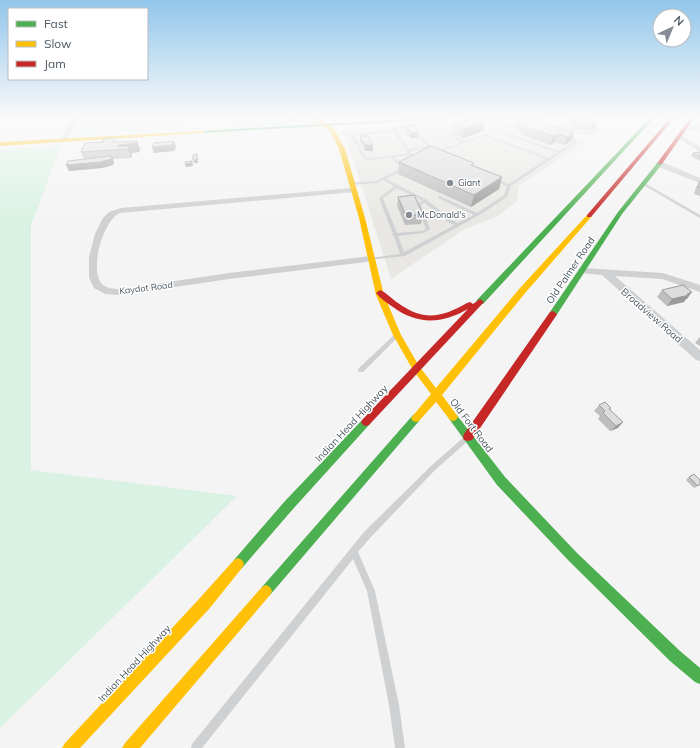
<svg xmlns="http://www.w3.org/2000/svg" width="700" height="748" font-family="Mulish,sans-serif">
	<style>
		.commercial { fill: #e8e7e3 }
		.green { fill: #d9f2e3 }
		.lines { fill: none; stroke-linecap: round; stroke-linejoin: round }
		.lane { fill: #ced0d2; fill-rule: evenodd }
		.street { fill: #ced0d2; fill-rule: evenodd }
		.fast { fill: #4caf50; fill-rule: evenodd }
		.slow { fill: #ffc107; fill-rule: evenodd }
		.jam { fill: #c62828; fill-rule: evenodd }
		.wall { fill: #bebebf }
		.shaded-wall { fill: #9b9b9b }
		.building { fill: #ddddde; stroke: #9b9b9b }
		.poi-dot { fill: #868d94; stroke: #fff; stroke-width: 1.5 }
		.labels { text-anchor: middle; stroke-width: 3; stroke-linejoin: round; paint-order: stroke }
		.far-poi-label { font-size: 9px; fill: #4a5661; stroke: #fff; text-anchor: start }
		.far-street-label { font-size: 9px; fill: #4a5661; stroke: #fff }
		.street-label { font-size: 10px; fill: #4a5661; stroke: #fff }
	</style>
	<rect width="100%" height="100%" fill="#f4f4f4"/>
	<path class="commercial" d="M495,117H543L585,142L519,186L517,201L498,216L465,229L391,279L348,143L341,132L345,129L461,121Z"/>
	<path class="green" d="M83,117H183L178,129L74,135Z
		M237,117H276L283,126L236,129Z
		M61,146L31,225V470L237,496L0,728V150Z"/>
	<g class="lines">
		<path class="lane" d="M509,117H512L522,121L533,117H537L525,122H526V124L522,123L499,131L559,151L572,142L573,140L563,136V134H565L576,139V143L511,186L507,197L481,214L405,256L369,260V259L371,258L400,254L394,236L392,235L393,234L379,198L394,186L383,180L377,183L351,185H350V183L376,181L403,167H405V169L386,179L427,200L452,220L458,223L474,215L438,198V196H440L477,213L504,195L507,186L492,180V178H494L509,184L546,159L484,136L435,154L432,153L462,142L449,135V133H451L465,141L519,122L509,118ZM496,132L557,152L549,158L487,135ZM397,188L423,201L419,202L417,206L426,229L422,231L397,233L383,198ZM425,203L448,222L455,225L404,252L398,236L423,233L430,229L421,206L422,204Z
			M549,117C554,117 557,120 560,122C571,129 583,137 596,129L587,125L586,124L588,123L600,129C583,142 563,128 549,117Z
			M565,117L576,120L577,121L575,122L564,119Z
			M413,126L431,147L410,151L412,153L421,157V159H419L411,155L395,157L398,161L406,165V167H405L396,163L391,157L369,160L364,159L350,135L352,134L392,130V128L395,127ZM411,128L427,146L409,149L395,129ZM393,132L406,149V151L409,153L369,158L366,157L354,136Z
			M643,183H645L700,215V218L643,185Z
			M397,333L399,334L400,335L363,372H359L358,370L359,368L395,334Z
			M467,435L469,436L470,438L469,440L435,470L370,538L358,552L375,591L399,705L405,748H395L389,705L367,591L353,559L202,748H191L192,744L364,532L431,466L465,436Z"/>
		<path class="street" d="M73,117H79L65,142H61L60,141Z
			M686,125L700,127V131L684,128L683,127Z
			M678,136H682L700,147V152L678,138Z
			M656,162H662L700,178V183L656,166Z
			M352,188L356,190L355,192L120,213C103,220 88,272 103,285C109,289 115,289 121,289L229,273L371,256L374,257V261L229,279L121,295L105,294L94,288L89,278V257L95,234L103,218L109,212L121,208Z
			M583,268L663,273L700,285V292L662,279L615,276L700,350V361L696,360L602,275L580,273L578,271Z"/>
		<path class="fast" d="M442,117H463L461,118L202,133L200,132L202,131Z
			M651,117H655L483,304H477L476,302L477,300Z
			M658,162L663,163L622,214L556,316H550L549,314L550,312L618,212Z
			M453,413L456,414L505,477L577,553L680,651L700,668V684L695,682L670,661L569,561L497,485L450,420L448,417L450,414Z
			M416,414L419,415L421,418L419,421L270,595L266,597L262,595L260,591L262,587L413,415Z
			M366,418L369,419L371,422L369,425L293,509L242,568L238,570L234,568L232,564L234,560L285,501L363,419Z"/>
		<path class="slow" d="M312,117H317L334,129L345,149L365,218L384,295L401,335L419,366L436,388L520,288L587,215L592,216L526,292L442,395L456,414L458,417L456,420L453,421L450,420L436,402L419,421L416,422L413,421L411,418L431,394L413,370L393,335L376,295L359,218L339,149L330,131Z
			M204,131V133H202L0,146V142Z
			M238,558L242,560L244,564L242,568L209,609L80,748H62L65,743L199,599L234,560Z
			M266,585L270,587L272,591L270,595L140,748H122L125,743L262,587Z"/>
		<path class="jam" d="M671,117H675L591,217H587V215Z
			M691,117H695L662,164H658V162Z
			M380,290C387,293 392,299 398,303C423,321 441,318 467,303L470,302L473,304L480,299L484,302L369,425L366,426L363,425L361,422L363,419L468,309C442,324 417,325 393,307C387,303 381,299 376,293Z
			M553,311L557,314L556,316L472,440L468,441L464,440L463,437L464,434L550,312Z"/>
	</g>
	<path class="wall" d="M201,117H213V118L201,119Z
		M288,117H296L297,121L289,122Z
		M569,118L587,119L596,122L594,128L590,131L577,130L567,124Z
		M518,121L574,133L571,141L564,145L555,142L550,145L520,134L521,131L516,129Z
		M485,122L483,131L463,138L452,133L453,124Z
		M405,125L418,132V138H410L405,131Z
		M360,136L373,151H365L360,142Z
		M114,138L116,142L137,141L140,149L139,152L131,153L132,155L131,158L113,159L114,162L113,165L102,168L69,171L84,159L81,152L103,142Z
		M700,152V161L691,156L693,153Z
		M399,162L474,163L473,165L502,177L499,189L471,207L398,174Z
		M700,181V196L694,194L696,187Z
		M398,197L423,214L421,224L405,225L397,206Z
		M662,290L687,299H686L684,302L667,306L657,297Z
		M700,337V346L695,343Z
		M599,405L610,409L618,428L610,431L598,419L600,416L594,411Z
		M689,477L700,480V485L694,488L686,480Z"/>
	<path class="shaded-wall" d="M485,122L483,131L463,138L464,129Z
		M596,122L594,128L590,131L592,125Z
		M418,132V138H410L411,133Z
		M574,133L571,141L564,145L567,137Z
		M558,134L555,142L550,145L553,136Z
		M137,141L140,149L139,152L131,153L132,155L131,158L128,149L118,147L119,145Z
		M174,141L176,147L174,151L154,153L152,147Z
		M365,145H373V151H365Z
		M197,154L198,163H194L193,160Z
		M112,156L114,162L113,165L102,168L69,171L66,165Z
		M192,161L193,166L186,167L185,164Z
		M502,177L499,189L471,207L474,195Z
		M692,292L687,299H686L684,302L667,306L672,299Z
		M623,422L618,428L610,431L616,426Z"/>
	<path class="building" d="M288,117H296V118L288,119Z
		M525,117L574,133L567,137L558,134L553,136L522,126L527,123L518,121Z
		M572,117H587L584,119L596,122L592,125L579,124L569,118Z
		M472,118L485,122L464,129L453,124Z
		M413,124L418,132L411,133L405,125Z
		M360,136H368L373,145H365Z
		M114,138L113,142L137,141L136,143L119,145L118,147L129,146L128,149L81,152L85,143L103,142L104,139Z
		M174,141L172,145L152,147L154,143Z
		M431,146L474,163L471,165L502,177L474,195L399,162Z
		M700,152V157L693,153Z
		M197,154V160H193V155Z
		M112,156L111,159L100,162L66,165L68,161Z
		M192,161V163L185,164V162Z
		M700,181V188L698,187Z
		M414,195L423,214L406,216L398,197Z
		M683,285L692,292L687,294L689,295L672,299L662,290Z
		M605,402L611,408L609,409L623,422L616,426L603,413L605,411L599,405Z
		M694,474L700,480V484L698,486L689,477Z"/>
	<linearGradient id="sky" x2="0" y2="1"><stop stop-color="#91c6eb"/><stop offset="0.53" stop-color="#fafafa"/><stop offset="1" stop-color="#fafafa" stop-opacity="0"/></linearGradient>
	<rect width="700" height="221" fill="url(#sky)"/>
	<g class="poi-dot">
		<circle cx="450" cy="183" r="4"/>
		<circle cx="409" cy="215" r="4"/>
	</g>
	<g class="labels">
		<g class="far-poi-label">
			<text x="458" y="186">Giant</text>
			<text x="417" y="218">McDonald's</text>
		</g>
		<g class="far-street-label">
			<text transform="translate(146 288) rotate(-7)" y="3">Kaydot Road</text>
		</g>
		<g class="street-label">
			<text transform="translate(570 270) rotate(-56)" y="4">Old Palmer Road</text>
			<text transform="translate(652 315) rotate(41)" y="4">Broadview Road</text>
			<text transform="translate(351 423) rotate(-47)" y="4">Indian Head Highway</text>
			<text transform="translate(472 425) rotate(53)" y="4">Old Fort Road</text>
			<text transform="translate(134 663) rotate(-47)" y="4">Indian Head Highway</text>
		</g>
	</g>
	<rect x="8" y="8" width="140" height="72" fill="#ffffff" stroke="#b7bbc0"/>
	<rect x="16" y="21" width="20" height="6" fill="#4caf50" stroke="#b7bbc0"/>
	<text x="44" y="28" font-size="12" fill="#4a5661">Fast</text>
	<rect x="16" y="41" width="20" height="6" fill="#ffc107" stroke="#b7bbc0"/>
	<text x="44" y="48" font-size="12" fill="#4a5661">Slow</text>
	<rect x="16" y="61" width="20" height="6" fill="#c62828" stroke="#b7bbc0"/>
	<text x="44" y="68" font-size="12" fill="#4a5661">Jam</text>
	<g transform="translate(672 28) rotate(44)"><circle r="19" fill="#ffffff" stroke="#b7bbc0"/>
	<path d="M0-3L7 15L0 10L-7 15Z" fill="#868d94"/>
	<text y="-6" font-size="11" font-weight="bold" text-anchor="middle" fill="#4a5661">N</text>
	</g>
</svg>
